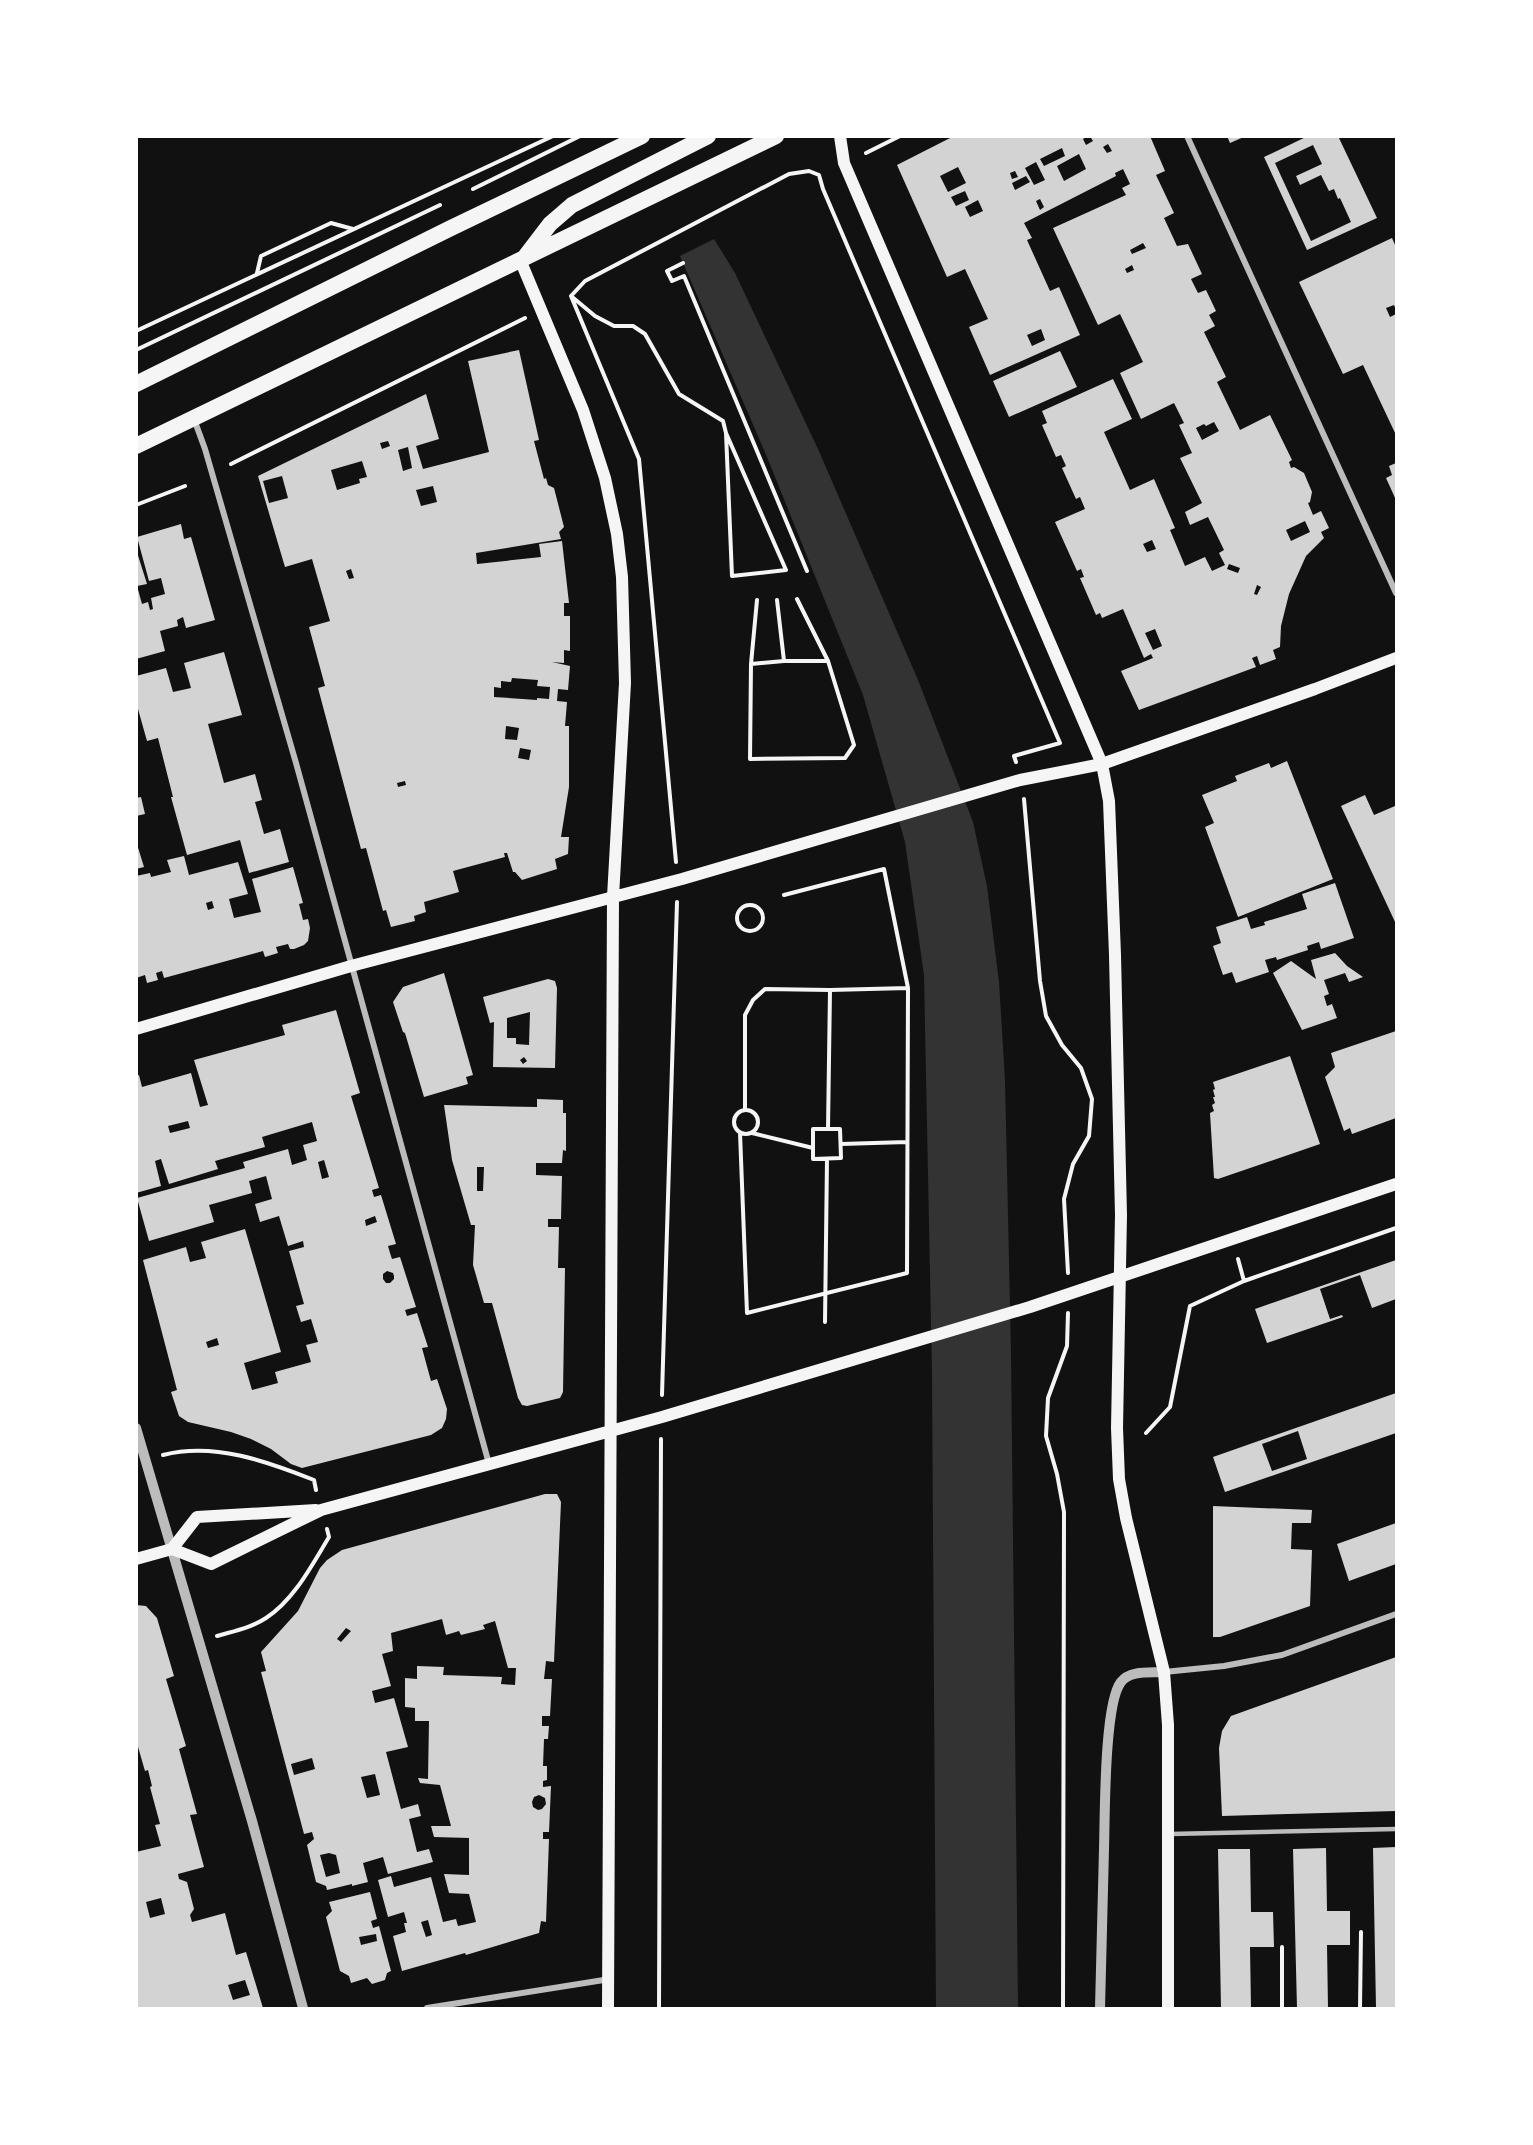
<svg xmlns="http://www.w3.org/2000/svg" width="1533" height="2145" font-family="'Work Sans',sans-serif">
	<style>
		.water { fill: #333 }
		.building { fill: #d3d3d3; fill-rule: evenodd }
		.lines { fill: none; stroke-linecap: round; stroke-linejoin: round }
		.path { stroke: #f5f5f5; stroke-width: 4 }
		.service { stroke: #bcbcbc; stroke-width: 4.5 }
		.minor { stroke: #bcbcbc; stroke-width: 6 }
		.tertiary { stroke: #bcbcbc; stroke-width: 10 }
		.secondary { stroke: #f5f5f5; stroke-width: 12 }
		.trunk { stroke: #f5f5f5; stroke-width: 16 }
	</style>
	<rect width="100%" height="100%" fill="#111"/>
	<path class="water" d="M714,239L735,273L818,449L918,680L973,822L987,886L999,982L1005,1080L1011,1352L1018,2008H936L932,1373L924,975L905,842L863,695L767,457L680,256Z"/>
	<path class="building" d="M954,136H1088L1083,139L1086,145L1093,141L1090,136H1150L1165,171L1156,175L1174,213L1164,218L1177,246L1188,244L1202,274L1191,279L1198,293L1206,290L1216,311L1209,315L1215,326L1204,332L1226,377L1217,382L1240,430L1270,415L1292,460L1289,462L1291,468L1294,467L1304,473L1312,492L1310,502L1308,503L1313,515L1321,511L1329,528L1321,532L1324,538L1306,556L1289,594L1281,626L1280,647L1273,650L1276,659L1260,665L1257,656L1252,658L1256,667L1139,710L1121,671L1153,658L1151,654L1144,658L1123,609L1102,618L1100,613L1096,615L1080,578L1084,577L1081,569L1077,571L1055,522L1085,509L1080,497L1076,499L1062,468L1066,466L1061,455L1056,457L1042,425L1047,423L1042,411L1113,379L1132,419L1104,432L1130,490L1154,479L1175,528L1170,530L1185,566L1205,557L1212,571L1225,565L1219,553L1224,550L1208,517L1190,525L1185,512L1202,503L1180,458L1192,453L1179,425L1184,423L1174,403L1141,419L1120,373L1143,362L1120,314L1098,325L1053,228L1126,195L1122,188L1130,184L1123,169L1115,173L1116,176L1024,223L1032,238L1027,240L1050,291L1059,287L1080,335L990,375L969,327L988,319L965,269L947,277L897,165ZM1108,144L1112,151L1107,153L1103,147ZM1062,148L1065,156L1044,166L1040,159ZM1079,154L1086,169L1064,181L1057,166ZM1036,162L1045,180L1034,185L1025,168ZM958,167L966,183L948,192L940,176ZM1015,171L1018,177L1012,179L1010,173ZM1026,176L1030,182L1015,190L1012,183ZM965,191L969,200L956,206L951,197ZM1040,199L1044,207L1040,210L1036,201ZM978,200L983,211L970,217L965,207ZM1143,243L1146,248L1132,254L1130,250ZM1132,265L1134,270L1127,273L1125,269ZM1041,329L1045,340L1032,346L1027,335ZM1214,422L1219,431L1202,440L1196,428L1204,424L1206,426ZM1305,521L1310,532L1291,541L1286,530ZM1152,540L1156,549L1147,552L1143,544ZM1229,564L1240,568L1238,573L1227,569ZM1257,585L1261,587L1257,595L1254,594ZM1155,629L1162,646L1153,650L1145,633Z
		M1227,136H1246L1230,143Z
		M1308,136H1338L1377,218L1307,250L1264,157ZM1313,145L1322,164L1296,176L1300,185L1321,175L1329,191L1334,189L1338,199L1340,198L1351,222L1311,241L1275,163Z
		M1392,238L1396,247V310L1394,305L1386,308L1390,317L1396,314V435L1363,365L1343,374L1299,282Z
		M519,350L539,440L534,441L544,479L546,478L548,485L554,488L564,527L559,532L561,539L476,553L477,564L541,557L539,544L562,541L569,603H564V616H570V651L564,650V663L552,662L570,666L568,690L558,689L557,701L567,702L565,726H569V787L561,837H569L568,854L555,859L557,869L522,880L515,872H513L507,853H504L505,857L453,871L459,892L424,902L426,912L414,916L415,921L391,927L386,910L383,911L366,848L361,849L318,688L325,686L309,627L330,621L312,559L285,567L258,476L426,394L439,439L416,446L423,469L489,452L468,361ZM388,441L390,446L382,449L380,443ZM408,447L412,468L403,471L398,450ZM362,461L367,477L359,479L360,483L337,490L331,470ZM282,476L288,498L269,503L263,481ZM433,486L437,502L421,506L416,490ZM351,569L354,578L349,579L346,571ZM512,678L538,680L537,686L550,687L549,699L537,698V700L494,697V687L501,688V681L511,682ZM506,726L519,728L517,740L505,739ZM520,748L531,750L529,760L518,758ZM405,781L406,785L398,787L397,783Z
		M1060,351L1077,387L1009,417L993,381Z
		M1396,463V500L1386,478L1392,475L1389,466Z
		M181,524L184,539L191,537L215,620L186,628L183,617L177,620L178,626L160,631L165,651L136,659V549L147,584L137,586L142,604L148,602L150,610L153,609L151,598L165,594L161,578L149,581L137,537Z
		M224,652L242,715L208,724L224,783L255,774L262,800L255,802L264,834L280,829L289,862L249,873L240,840L187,855L171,797H173L158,738L147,741L136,702V676L166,668L173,692L191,688L184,663Z
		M1287,761L1333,879L1238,917L1205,827L1214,823L1202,795L1237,781L1235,776L1269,763L1271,768Z
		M1365,795L1374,815L1395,806L1396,809V924L1341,806Z
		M141,797L145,814L136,816V798Z
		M136,841L144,867L136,869Z
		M184,856L189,875L238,862L248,894L229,899L234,918L261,912L252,879L293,867L303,903L299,904L303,920L308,919L310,928L308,941L304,945L294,949H290L288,944L276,947L278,953L265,957L263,951L164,978L162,971L156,973L158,980L147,983L145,975L136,978V876L150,873L151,877L171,872L167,860ZM212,901L214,908L208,910L206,903Z
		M1335,883L1354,938L1321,949L1319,942L1307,946L1308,950L1277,960L1276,957L1265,960L1269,972L1236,983L1232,972L1223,975L1213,946L1221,943L1216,927L1247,917L1251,929L1265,925L1264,922L1307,909L1302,894Z
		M1335,953L1347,966L1363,977L1349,982L1345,973L1324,980L1329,994L1324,996L1327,1006L1332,1004L1337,1018L1302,1030L1273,973L1291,961L1316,979L1311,960Z
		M444,973L473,1075L466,1077L468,1084L424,1097L405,1033L403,1032L393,1002L403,987Z
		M548,979L555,981L557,988L555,1068L493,1067L494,1022L490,1023L483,997ZM530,1012L529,1045L516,1044V1038H507V1018ZM524,1057L527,1061L523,1064L520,1060Z
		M336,1010L360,1093L351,1096L379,1188L372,1190L374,1197L381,1195L396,1244L388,1246L390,1253L392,1259L400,1257L416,1307L405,1310L407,1316L417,1313L428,1347L422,1348L431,1381L437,1379L447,1409L446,1419L442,1428L431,1435L302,1468L291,1464L271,1449L251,1439L231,1432L188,1422L179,1416L171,1392L177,1390L143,1260L186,1247L190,1262L206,1258L201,1242L245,1229L281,1352L244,1363L252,1390L278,1383L275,1372L311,1362L306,1345L318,1342L311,1319L301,1322L296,1306L304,1304L289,1251L304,1247L303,1241L288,1246L279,1216L260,1222L255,1204L272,1199L266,1176L249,1181L252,1193L209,1205L214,1222L149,1241L137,1198L245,1168L243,1162L288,1149L292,1165L307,1160L303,1145L317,1141L312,1122L262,1137L265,1147L215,1161L218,1169L169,1184L161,1159L155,1161L161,1186L136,1193V1076L139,1075L142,1087L191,1073L200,1107L208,1105L194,1060L285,1035L282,1025ZM188,1121L190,1128L170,1133L168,1126ZM324,1160L329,1177L322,1179L318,1162ZM375,1216L377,1222L366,1226L365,1220ZM387,1271L393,1273L394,1276V1279L390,1283H386L383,1279V1274ZM217,1338L219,1345L208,1348L206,1342Z
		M1396,1031V1118L1352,1134L1350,1128L1344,1131L1325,1077L1335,1067L1331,1053Z
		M1290,1056L1320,1144L1218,1179L1214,1178L1210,1113L1214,1111L1212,1105L1215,1103L1213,1097H1215L1213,1090L1215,1089L1213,1082Z
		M537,1099L563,1100V1113H566V1151L563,1150L562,1163H536V1175L562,1176L561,1219H548V1227H559L558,1268H565L563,1392L560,1398L527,1406L522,1405L518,1398L492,1303H484L473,1265L475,1225H471L452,1160L444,1105L537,1107ZM477,1167H484L483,1191H477Z
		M1396,1260V1299L1372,1308L1360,1275L1320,1289L1330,1319L1342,1315L1343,1317L1267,1343L1255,1309Z
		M1396,1393V1433L1225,1492L1213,1457ZM1298,1431L1307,1459L1272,1471L1262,1444Z
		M545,1494H557L561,1502L554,1662L546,1661L544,1679H552L550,1716H542V1726H549L548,1739H544L543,1766H547V1780L543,1781V1787L551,1786L549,1832H543V1839H549L546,1922L541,1921L539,1933L466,1955L465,1953L402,1971L393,1936L406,1932L404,1923H407L404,1912L388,1917L378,1880L391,1876L394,1887L431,1877L443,1922L456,1919L458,1926L476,1922L469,1894L449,1893L444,1874L469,1875V1838L434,1837L431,1826H451L440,1785L420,1783L418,1778L428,1779L429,1721H415V1708L405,1707V1678L417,1679V1666L444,1667L443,1675L502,1677L501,1684L515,1685L516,1668H508L495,1621L483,1625L485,1629L461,1635L459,1631L446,1635L442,1619L391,1633L393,1651L382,1654L391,1686L372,1691L375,1703L394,1698L408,1747L386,1752L401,1809L418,1804L421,1816L409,1819L417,1852L429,1849L433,1862L388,1874L383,1857L363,1863L368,1882L352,1886V1884L327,1890L326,1886L316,1882L307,1845L314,1839L312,1832L304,1834L261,1672L266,1671L261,1652L298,1611L320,1568L327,1560L342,1550ZM346,1628L351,1631L341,1642L337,1639ZM312,1758L315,1769L294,1775L291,1764ZM375,1774L380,1795L367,1798L361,1777ZM539,1795L545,1798L546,1804L542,1809L538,1810L533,1807L532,1802L534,1797ZM329,1853L336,1855L340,1873L326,1877L320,1855ZM428,1920L432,1935L426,1937L421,1922Z
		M1213,1506L1312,1510L1311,1523H1292L1291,1549L1312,1550L1310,1606L1220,1637H1213Z
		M1396,1523V1564L1349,1581L1337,1544Z
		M136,1605L146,1606L157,1618L174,1676L166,1679L186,1746L179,1749L197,1814L190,1815L204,1867L178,1874L179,1879L187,1882L194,1909L190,1915L192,1922L225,1913L236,1955L246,1952L263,2008H136V1852L161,1846L155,1825L160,1824L150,1787L152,1786L148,1770L145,1771L136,1740ZM161,1898L165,1914L150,1918L146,1902ZM245,1980L250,1995L233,2000L228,1985Z
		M1396,1657V1811L1222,1816L1219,1748L1222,1731L1231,1716Z
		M1396,1847V2008H1376L1373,1848Z
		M1326,1848L1327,1911H1350V1945H1327L1328,2008H1297L1293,1849Z
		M1218,1849H1250L1251,1912H1273L1274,1947H1250L1251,2008H1221Z
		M370,1892L377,1919L371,1921L373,1928L379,1926L391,1971L387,1973L385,1980L372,1984L367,1978L351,1983L349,1976L340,1971L326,1917L332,1911L329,1902ZM376,1934L377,1941L361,1945L359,1937Z"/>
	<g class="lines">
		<path class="path" d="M866,153L900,136
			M473,189L580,136
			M683,263L667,271L672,281L684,276L807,571
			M257,273L261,256L331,223L353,229
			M571,296L585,281L789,174L809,171L819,175L823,189L1060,743L1014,756L1016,762
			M571,296L639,459L676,862
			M571,296L595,316L614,326H633L645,334L679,394L723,421L726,433
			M136,331L553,136
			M136,350L440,205
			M726,433L786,570L732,576Z
			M231,464L525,318
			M136,505L185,486
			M797,599L828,661
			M777,600L784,661
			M784,661H828L854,745L845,758L750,759L751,664Z
			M751,664L757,600
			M1024,799L1040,981L1046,1016L1062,1045L1081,1068L1092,1099L1089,1136L1073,1164L1064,1199L1068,1273
			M737 918a13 13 0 1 1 26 0a13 13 0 1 1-26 0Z
			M734 1122a12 12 0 1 1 24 0a12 12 0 1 1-24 0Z
			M745,1110V1015L753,1000L765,989L830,990L908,988
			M813,1129H840L841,1158L813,1159Z
			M828,1129L830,990
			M740,1133L747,1313L907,1273L908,988L884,869L784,895
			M752,1133L813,1148
			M841,1144L907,1142
			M1238,1259L1244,1281
			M825,1322L827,1159
			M662,1395L677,902
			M1146,1433L1170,1407L1190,1306L1244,1281L1396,1228
			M163,1455C214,1442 266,1461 314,1480L316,1490
			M217,1636C234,1631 251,1628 266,1618C294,1600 312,1565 329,1537L327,1529
			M659,2008L661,1439
			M1063,2008L1064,1512L1057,1474L1046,1436L1048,1398L1067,1346L1068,1313
			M1282,2008V1947
			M1360,2008L1361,1932"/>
		<path class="service" d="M1170,1834L1396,1829"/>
		<path class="minor" d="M1187,136L1396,593
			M194,419L205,449L296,763L489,1464
			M1164,1672L1224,1666L1282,1655L1396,1614
			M427,2008L610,1979"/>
		<path class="tertiary" d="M136,1428L252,1821L303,2008
			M1100,2008C1101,1955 1103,1902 1104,1849C1105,1818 1104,1703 1121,1682C1130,1670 1150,1673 1164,1672"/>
		<path class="secondary" d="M840,136L844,163L1102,764L1109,801L1115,955L1121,1215L1117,1428L1119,1479L1126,1518L1164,1672L1168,1725V2008
			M521,262L583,410L605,478L617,534L622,577L625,683L613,897L608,2008
			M136,1029L351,966L682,879L1020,780L1102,764L1315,689L1396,658
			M172,1549L211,1564L321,1510L662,1417L1030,1307L1396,1184
			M136,1559L172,1549L197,1517L316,1510"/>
		<path class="trunk" d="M524,258L550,224L572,205L708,136
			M136,384L451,228L642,136
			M136,446L776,136"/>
	</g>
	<rect width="1533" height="2145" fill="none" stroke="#ffffff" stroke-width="276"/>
</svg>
